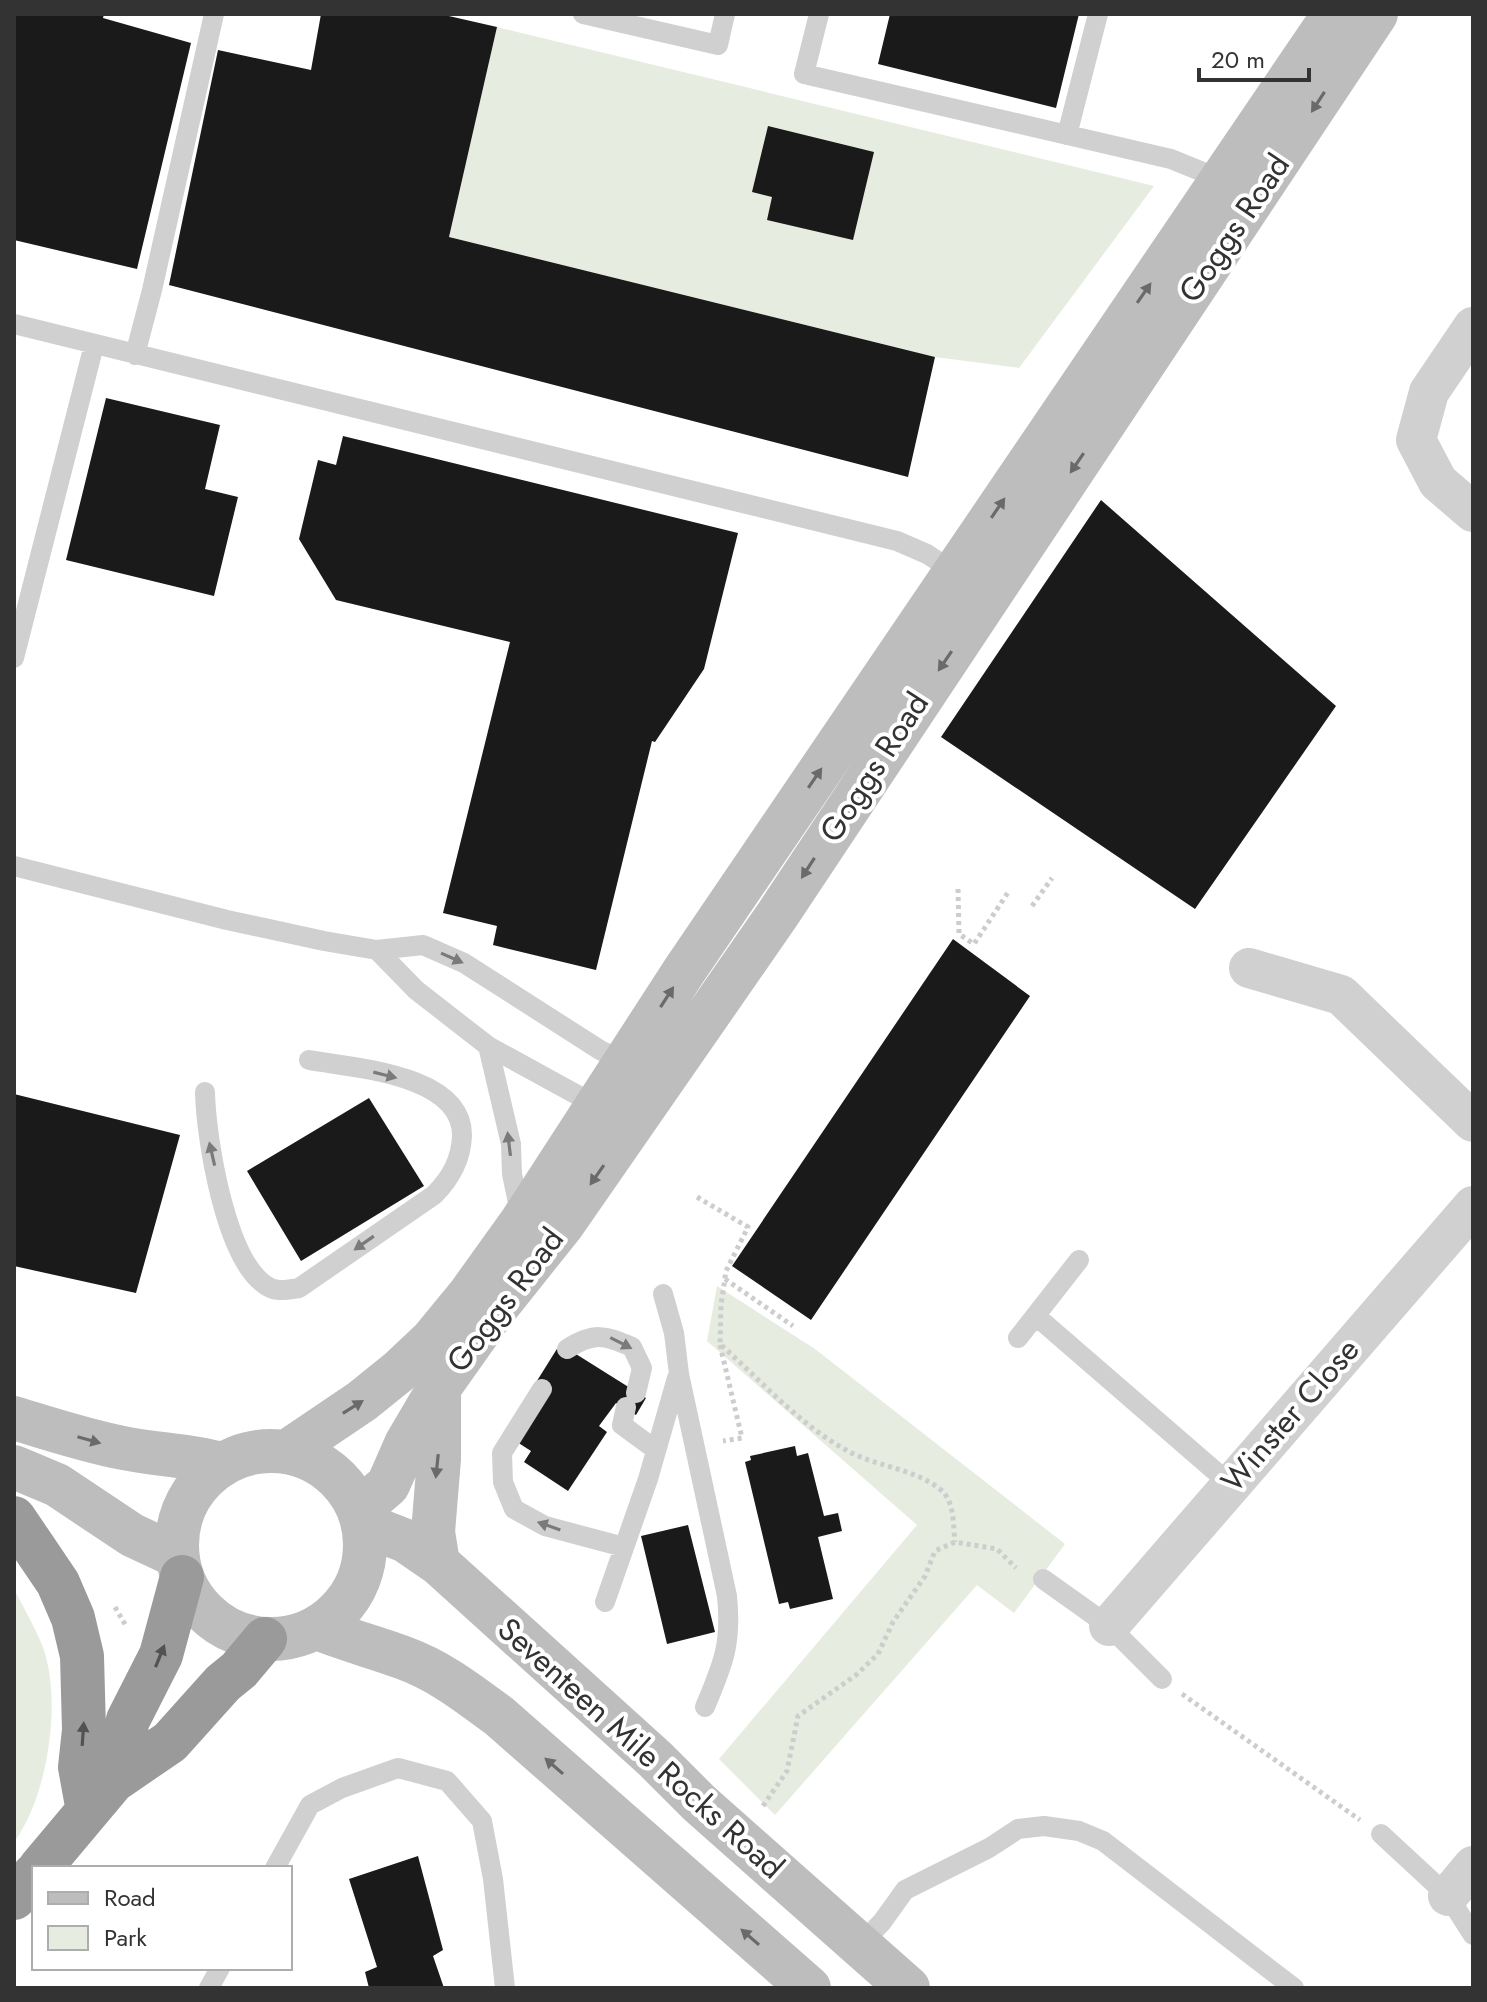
<svg xmlns="http://www.w3.org/2000/svg" width="1487" height="2002" font-family="Jost,sans-serif">
	<style>
		.green { fill: #e6ecdf }
		.building { fill: #1a1a1a }
		.lines { fill: none; stroke-linecap: round; stroke-linejoin: round }
		.path { stroke: #cdcdcd; stroke-width: 5; stroke-dasharray: 4 4; stroke-linecap: butt }
		.service { stroke: #d0d0d0; stroke-width: 20 }
		.minor { stroke: #d0d0d0; stroke-width: 40 }
		.secondary { stroke: #bdbdbd; stroke-width: 44 }
		.motorway { stroke: #9a9a9a; stroke-width: 44 }
		.oneway { fill: #6a6a6a }
		.oneway2 { fill: #7a7a7a }
		.oneway3 { fill: #525252 }
		.labels { text-anchor: middle; stroke-width: 8; stroke-linejoin: round; paint-order: stroke }
		.street-label { font-size: 32px; fill: #333; stroke: #fff }
	</style>
	<rect width="100%" height="100%" fill="#fff"/>
	<path class="green" d="M497,27L1154,186L1019,368L935,357L449,237Z
		M717,1286L815,1349L1065,1544L1014,1613L977,1585L775,1815L719,1759L917,1525L707,1341Z
		M14,1589C23,1607 34,1625 42,1645C63,1698 48,1797 14,1842Z"/>
	<path class="building" d="M14,14H104L103,18L191,43L137,269L14,240Z
		M321,14H440L497,27L449,237L935,357L908,477L169,285L218,50L311,70Z
		M890,14H1079L1056,108L878,64Z
		M768,126L874,152L853,240L767,220L772,197L752,192Z
		M106,398L220,425L205,489L238,497L214,596L66,560Z
		M343,436L738,533L704,669L655,742L652,741L596,970L493,945L497,926L443,913L510,642L336,600L299,539L318,460L336,465Z
		M1101,500L1336,706L1195,909L941,737Z
		M953,939L1030,996L811,1320L732,1266Z
		M14,1094L180,1135L136,1293L14,1266Z
		M369,1098L424,1186L301,1261L247,1171Z
		M560,1344L646,1398L636,1415L616,1403L599,1426L607,1432L568,1491L524,1462L531,1451L517,1442L535,1384Z
		M795,1446L797,1456L808,1453L824,1516L838,1513L842,1531L818,1537L833,1599L790,1609L788,1602L779,1604L745,1462L751,1460L750,1456Z
		M688,1525L715,1632L667,1644L641,1536Z
		M418,1856L443,1950L433,1956L444,1988H369L365,1972L377,1967L349,1879Z"/>
	<g class="lines">
		<path class="path" d="M958,889L959,934L974,944L1009,891
			M1032,906L1052,878
			M697,1197L748,1227L726,1271L721,1305L720,1344C759,1379 800,1425 846,1450C876,1467 914,1468 941,1490C955,1502 953,1526 955,1542
			M725,1279L793,1326
			M720,1345L742,1438L723,1441
			M115,1607L126,1626
			M1182,1694L1360,1820
			M763,1806L787,1771L798,1716L856,1675L878,1654L893,1622L925,1576L935,1551L955,1542L997,1549L1016,1568"/>
		<path class="service" d="M583,14L718,45L725,14
			M819,14L804,74L1171,159L1220,179
			M1067,135L1098,14
			M14,324L897,541L927,554L959,575
			M135,355L152,290L214,14
			M14,658L94,345
			M14,866L227,920L324,941L377,950L423,945L464,963L600,1050L627,1063
			M377,950L416,990L488,1046L601,1108
			M488,1046L511,1144L512,1174L521,1217
			M205,1092C206,1138 225,1256 264,1284C275,1293 286,1290 299,1288L434,1195C451,1178 461,1160 462,1136C463,1074 353,1068 309,1060
			M663,1294L674,1333L679,1374L727,1596C732,1644 723,1664 705,1707
			M1036,1316L1230,1484
			M1018,1338L1079,1260
			M567,1349C594,1332 604,1335 632,1347L642,1368L636,1393
			M542,1389L502,1453L503,1482L514,1509L545,1526L624,1547
			M626,1407L622,1425L656,1450
			M1043,1579L1109,1626L1162,1679
			M605,1602L648,1479L677,1378
			M1381,1834L1448,1896L1473,1935
			M275,1868L310,1805L342,1788L398,1768L447,1781L482,1821L493,1879L505,1988
			M859,1946L882,1922L905,1890L989,1848L1018,1829L1044,1826L1079,1831L1103,1841L1294,1988
			M209,1988L220,1968"/>
		<path class="minor" d="M1473,327L1429,392L1416,440L1438,482L1473,512
			M1249,968L1341,995L1473,1122
			M1109,1626L1473,1206
			M1448,1896L1473,1866"/>
		<path class="secondary" d="M14,1418C50,1429 86,1441 123,1448C157,1455 187,1455 221,1464
			M177 1545a94 94 0 1 1 188 0a94 94 0 1 1-188 0Z
			M288,1451L362,1401L398,1372L432,1340L469,1295L522,1221L684,971L1334,14
			M14,1467L57,1485L132,1535L177,1556
			M360,1509L388,1485L406,1444L439,1388L492,1313L563,1224L778,914L1376,14
			M365,1525L406,1541L438,1563L655,1759L699,1803L908,1988
			M438,1563L433,1532L439,1459V1390
			M317,1628C346,1640 375,1647 404,1658C440,1671 469,1694 499,1716L809,1988"/>
		<path class="motorway" d="M14,1518L58,1583L73,1618L82,1656L84,1730L80,1767L88,1811
			M113,1781L128,1720L161,1655L182,1577
			M40,1868L113,1781L170,1742L223,1683L239,1670L265,1639
			M14,1898L34,1875"/>
	</g>
	<defs><path id="oneway-solid" d="M-6-.8H1V-3.2L6.5 0L1 3.2V.8H-6Z" transform="scale(2)"/></defs>
	<g class="oneway">
		<use href="#oneway-solid" transform="translate(1318 102) rotate(123)"/>
		<use href="#oneway-solid" transform="translate(1144 293) rotate(-55)"/>
		<use href="#oneway-solid" transform="translate(1077 463) rotate(124)"/>
		<use href="#oneway-solid" transform="translate(998 508) rotate(-56)"/>
		<use href="#oneway-solid" transform="translate(945 661) rotate(124)"/>
		<use href="#oneway-solid" transform="translate(815 778) rotate(-56)"/>
		<use href="#oneway-solid" transform="translate(808 868) rotate(123)"/>
		<use href="#oneway-solid" transform="translate(667 997) rotate(-57)"/>
		<use href="#oneway-solid" transform="translate(597 1175) rotate(125)"/>
		<use href="#oneway-solid" transform="translate(353 1407) rotate(-32)"/>
		<use href="#oneway-solid" transform="translate(89 1440) rotate(16)"/>
		<use href="#oneway-solid" transform="translate(437 1466) rotate(96)"/>
		<use href="#oneway-solid" transform="translate(554 1766) rotate(-139)"/>
		<use href="#oneway-solid" transform="translate(750 1937) rotate(-139)"/>
	</g>
	<g class="oneway2">
		<use href="#oneway-solid" transform="translate(452 958) rotate(24)"/>
		<use href="#oneway-solid" transform="translate(385 1075) rotate(14)"/>
		<use href="#oneway-solid" transform="translate(509 1144) rotate(-97)"/>
		<use href="#oneway-solid" transform="translate(212 1154) rotate(-103)"/>
		<use href="#oneway-solid" transform="translate(364 1243) rotate(145)"/>
		<use href="#oneway-solid" transform="translate(621 1343) rotate(27)"/>
		<use href="#oneway-solid" transform="translate(549 1526) rotate(-161)"/>
	</g>
	<g class="oneway3">
		<use href="#oneway-solid" transform="translate(160 1656) rotate(-68)"/>
		<use href="#oneway-solid" transform="translate(83 1734) rotate(-86)"/>
	</g>
	<g class="labels">
		<g class="street-label">
			<text transform="translate(1234 228) rotate(-56)" y="11">Goggs Road</text>
			<text transform="translate(874 767) rotate(-57)" y="11">Goggs Road</text>
			<text transform="translate(505 1300) rotate(-53)" y="11">Goggs Road</text>
			<text transform="translate(1290 1415) rotate(-49)" y="11">Winster Close</text>
			<text transform="translate(641 1748) rotate(42)" y="11">Seventeen Mile Rocks Road</text>
		</g>
	</g>
	<rect width="1487" height="2002" fill="none" stroke="#333333" stroke-width="32"/>
	<rect x="32" y="1866" width="260" height="104" fill="#ffffff" stroke="#adadad" stroke-width="2"/>
	<rect x="48" y="1892" width="40" height="12" fill="#bdbdbd" stroke="#adadad" stroke-width="2"/>
	<text x="104" y="1906" font-size="24" fill="#333333">Road</text>
	<rect x="48" y="1926" width="40" height="24" fill="#e6ecdf" stroke="#adadad" stroke-width="2"/>
	<text x="104" y="1946" font-size="24" fill="#333333">Park</text>
	<path d="M1199 68v12h110v-12" fill="none" stroke="#333333" stroke-width="4"/>
	<text x="1211" y="68" font-size="24" fill="#333333" stroke="#ffffff" stroke-width="6" paint-order="stroke">20 m</text>
</svg>
